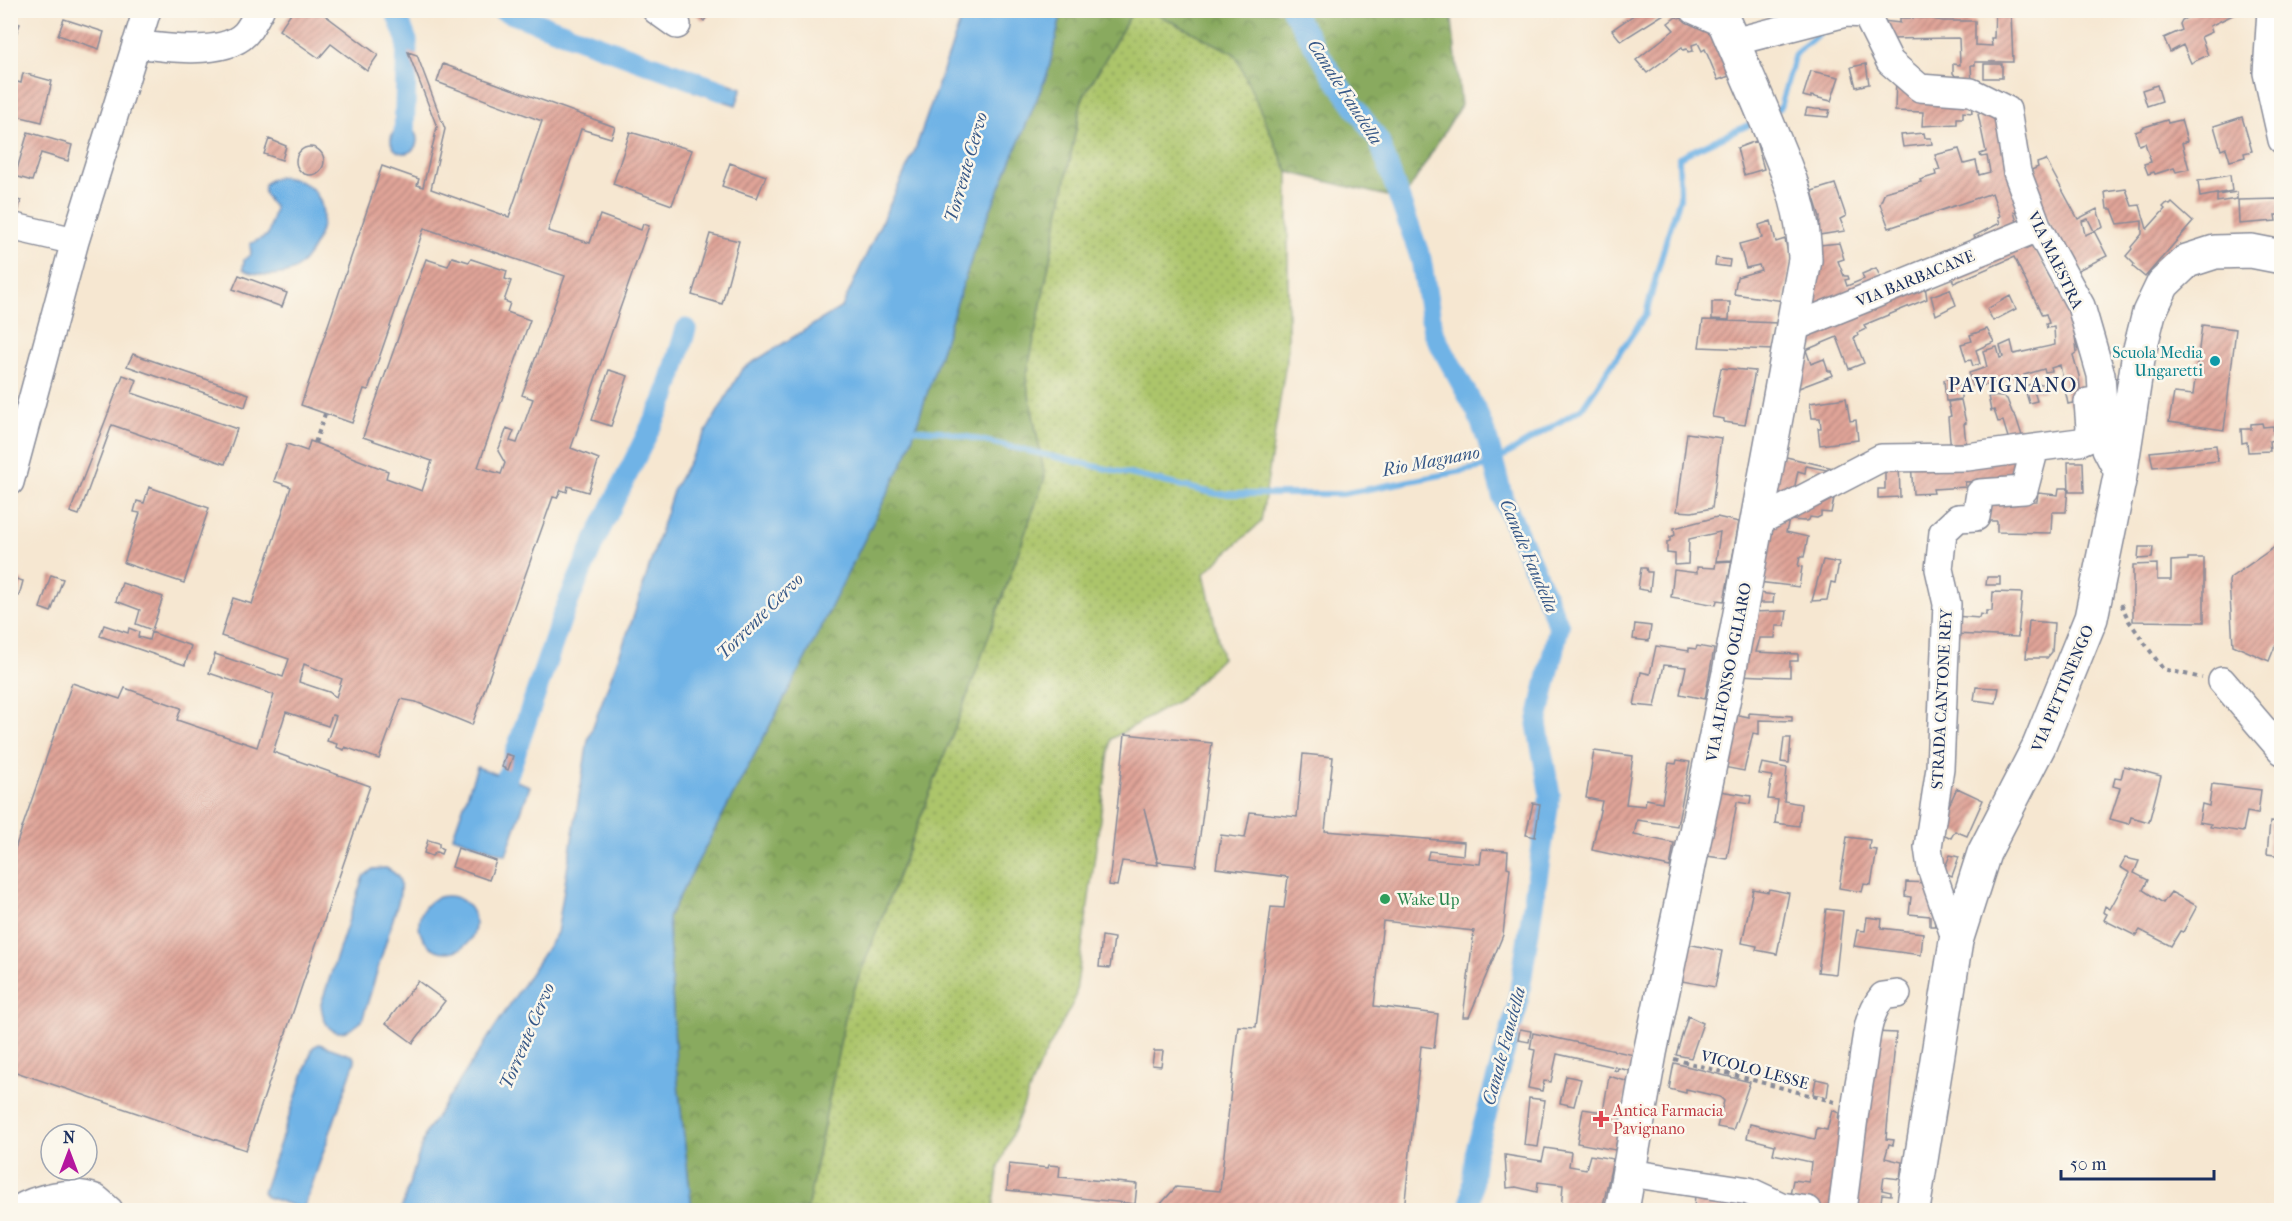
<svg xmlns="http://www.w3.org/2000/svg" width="2292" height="1221" font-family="'IM FELL French Canon',serif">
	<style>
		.grass { fill: url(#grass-dots); stroke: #647a64; stroke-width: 1.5 }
		.forest { fill: url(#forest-crowns); stroke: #526c5e; stroke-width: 1.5 }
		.water { fill: #70b3e6; stroke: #4671a2; stroke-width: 1.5 }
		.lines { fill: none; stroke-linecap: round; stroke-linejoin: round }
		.stream { stroke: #70b3e6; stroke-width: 6 }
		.canal { stroke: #70b3e6; stroke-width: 21 }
		.building { fill: url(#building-hatch); fill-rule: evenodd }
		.minor-casing { stroke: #888b98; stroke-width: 30 }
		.major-casing { stroke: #888b98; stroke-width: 36 }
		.path { stroke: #888b98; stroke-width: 4; stroke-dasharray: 4.5 4.5; stroke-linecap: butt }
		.minor { stroke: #fff; stroke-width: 27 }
		.major { stroke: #fff; stroke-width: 33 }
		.culture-dot { fill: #0f9aa8; stroke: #fbf7ec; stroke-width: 2 }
		.leisure-dot { fill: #2e9e5b; stroke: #fbf7ec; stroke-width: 2 }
		.health-dot { fill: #e0444e; stroke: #fbf7ec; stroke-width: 2 }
		.labels { text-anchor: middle; stroke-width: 5; stroke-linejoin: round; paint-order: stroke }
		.street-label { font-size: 16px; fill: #1b2f5e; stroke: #fbf7ec }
		.culture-label { font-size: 16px; fill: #0d838f; stroke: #fbf7ec; text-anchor: end }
		.leisure-label { font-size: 16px; fill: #27864d; stroke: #fbf7ec; text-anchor: start }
		.health-label { font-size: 16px; fill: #be3a42; stroke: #fbf7ec; text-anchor: start }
		.water-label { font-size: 18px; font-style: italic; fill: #355787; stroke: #fbf7ec }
		.quarter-label { font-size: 20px; letter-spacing: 1.5px; fill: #1b2f5e; stroke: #fbf7ec }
	</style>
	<defs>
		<pattern id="grass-dots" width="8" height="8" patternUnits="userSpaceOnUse" patternTransform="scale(1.5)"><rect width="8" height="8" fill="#acc56b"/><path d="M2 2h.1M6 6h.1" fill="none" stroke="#8ba05b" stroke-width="1.8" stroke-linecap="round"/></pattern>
		<pattern id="forest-crowns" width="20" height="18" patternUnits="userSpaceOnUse" patternTransform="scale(1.5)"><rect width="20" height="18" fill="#89aa5f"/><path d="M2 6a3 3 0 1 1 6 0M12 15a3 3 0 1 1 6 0" fill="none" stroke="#6f8b52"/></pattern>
		<pattern id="building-hatch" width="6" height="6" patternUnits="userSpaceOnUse" patternTransform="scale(1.5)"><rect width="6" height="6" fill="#e0a498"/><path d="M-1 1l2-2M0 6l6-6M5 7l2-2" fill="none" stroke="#b5867f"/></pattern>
	</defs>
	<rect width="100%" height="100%" fill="#fbf7ec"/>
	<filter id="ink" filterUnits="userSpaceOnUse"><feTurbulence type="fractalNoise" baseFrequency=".0167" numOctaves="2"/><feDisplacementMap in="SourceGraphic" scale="12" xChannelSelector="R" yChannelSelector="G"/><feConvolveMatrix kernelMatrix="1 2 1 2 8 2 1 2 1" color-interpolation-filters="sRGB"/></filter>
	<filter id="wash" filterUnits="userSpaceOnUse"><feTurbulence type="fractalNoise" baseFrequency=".008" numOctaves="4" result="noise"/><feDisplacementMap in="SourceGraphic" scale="24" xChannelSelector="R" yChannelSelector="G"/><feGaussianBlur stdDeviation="1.35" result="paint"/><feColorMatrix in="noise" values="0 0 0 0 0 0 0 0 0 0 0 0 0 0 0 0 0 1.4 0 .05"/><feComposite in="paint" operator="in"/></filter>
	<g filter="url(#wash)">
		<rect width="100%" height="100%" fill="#f6e7d1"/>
		<path class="grass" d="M1133,11H1151L1235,54L1288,172V349L1261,522L1204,573L1222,658L1181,699L1111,739L1075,999L1040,1064L999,1167L993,1210H807L847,1008L971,686L1045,477L1026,379L1082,99Z"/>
		<path class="forest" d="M1062,11H1133L1082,99L1026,379L1045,477L971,686L847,1008L807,1210H692L676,1066L668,918L805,659L907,454L977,242L1048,72Z
			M1151,11H1451L1461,105L1403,200L1288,172L1235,54Z"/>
		<path class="water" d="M964,11H1062L1048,72L977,242L907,454L805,659L668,918L676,1066L692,1210H401L426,1132L557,933L588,740L634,615L674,488L742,369L842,307L915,150Z
			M699,73L742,88L736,105L693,91Z
			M391 140a13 13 0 1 1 26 0a13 13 0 1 1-26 0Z
			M280,177C325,181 333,216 311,251C306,258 300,268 292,271C284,275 273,275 265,275C257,274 249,274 243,269L244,260L251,254L250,244L268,235L275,208C263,195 256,181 280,177Z
			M477,767L530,786L506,855L453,836Z
			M386,868C402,876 402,882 399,899L362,1021C339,1041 324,1033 321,1004L363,877L373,869Z
			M419 924a28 28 0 1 1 56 0a28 28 0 1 1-56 0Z
			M319,1044L353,1056L355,1061L305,1205L300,1208L267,1197L263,1192L313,1047Z"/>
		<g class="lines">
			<path class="stream" d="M1774,111L1780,108L1795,54L1824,29
				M907,429L941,431L1217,494H1342L1488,466L1582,408L1646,314L1667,237L1680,198L1679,157L1757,121"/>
			<path class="canal" d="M395,10L407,41L404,138
				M502,10L722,91
				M1292,10L1335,79L1379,141L1421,259L1433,332L1477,412L1488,441L1503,499L1559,626L1537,724L1550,795L1517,1008L1475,1154L1470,1210
				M498,804L563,614L595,540L666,396L686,329"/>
		</g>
		<g id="blocks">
			<path class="building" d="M293,10H318L378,55L367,71L331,44L319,58L279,30Z
				M691,10H712L704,21Z
				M1641,10H1661L1664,14L1621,41L1612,30Z
				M1995,10H2018V12L2011,13L2013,62H1975V65H1971L1972,83H1960V76H1955L1953,73V64L1960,65L1959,38L1884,39L1883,21L1900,23V18H1927L1943,21H1975V45L1992,46L1991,38H1994Z
				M2202,10H2237V13L2210,26L2212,32L2201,37L2208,55L2191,63L2183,45L2170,52L2164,38L2182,30L2180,24L2182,20Z
				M1676,17L1688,20L1719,37L1735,74L1718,80L1705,49L1702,51L1698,43L1692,45L1693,51L1688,52L1687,49L1683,50L1682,47L1647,73L1636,60L1674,30L1668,23Z
				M64,19L104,32L99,49L58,35Z
				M10,21L20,24L11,47H10Z
				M408,52L417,55L445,129L431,189L509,217L542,121L437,82L443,64L615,127L611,138L581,129L548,231L590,243L600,215L641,230L643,224L649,226L571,448L599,459L588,492L568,486L567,492L561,490L557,498L553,497L472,725L416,702L401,699L379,759L345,747L344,750L336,747L337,744L327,741L336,716L332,715L328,726L286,712L273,752L370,786L246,1150L10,1070V863L72,683L120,699L125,688L181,708L177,720L257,747L274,695L209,673L215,654L283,677L289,659L221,636L233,598L252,604L291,487L274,481L287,444L307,451L310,441L388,471L386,478L422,491L432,461L363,437L426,259L448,266L452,257L469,262L471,259L507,271L505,279L511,281L504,301L510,303L507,312L530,320L478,467L501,474L505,463L498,451L507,428L514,431L510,441L517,443L533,399L522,395L565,276L424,228L368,390L364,389L352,423L301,405L382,166L419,179L417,185L423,187L437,127ZM304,664L342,679L336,697L329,692L299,682Z
				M1866,64L1869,84L1856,87L1851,67Z
				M1984,64H2002V78H1984Z
				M1811,71L1839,77L1831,101L1811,96V98L1803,96Z
				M23,73L52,81L42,122L13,115L10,120V98L16,100L17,96L10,94V80L21,83Z
				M1896,75L1970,95L1972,113L1963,112V118H1957V124L1922,126L1923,112L1895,111Z
				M2157,85L2162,101L2147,106L2142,90Z
				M1979,104L1996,108L2026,207L2014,212L2019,229L1977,244L1974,236L2000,223L1998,217L2000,216L1992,193L1889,228L1880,204L1885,192L1921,182L1920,180L1936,175L1935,171L1940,170L1935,155L1959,149L1964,164L1976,161L1979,175L1990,172L1987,156L1981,157L1980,154L1986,152L1978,114L1981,113Z
				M1807,108L1815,109L1830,110L1828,117L1805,115Z
				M2242,117L2252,151L2244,153L2245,157L2230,161L2226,148L2221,150L2214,126Z
				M2167,120L2168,123L2181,120L2187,141L2182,143L2189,169L2176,172L2174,168L2155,174L2154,172L2148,174L2144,164L2151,162L2145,143L2139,145L2135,132L2141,130V128Z
				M28,132L72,145L68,161L41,153L32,181L15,176Z
				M630,132L692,150L672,205L613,184Z
				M1924,133L1925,138H1931L1932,144L1903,147L1901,135Z
				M269,139L286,146L282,160L264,154Z
				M1756,141L1764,169L1744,175L1737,148Z
				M296 161a14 14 0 1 1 28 0a14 14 0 1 1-28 0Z
				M2046,160L2078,219L2097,209L2103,227L2094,231L2088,219L2082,221L2085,235L2094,231L2107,256L2074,272L2023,174L2038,167L2037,163Z
				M730,163L766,176L757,198L722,186Z
				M2230,175L2232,191L2200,197L2198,181Z
				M1835,184L1846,216L1840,219L1845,231L1819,235L1820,217L1812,191Z
				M2126,189L2132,206L2140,205L2147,229L2165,209L2163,207L2167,203L2170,205L2172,203L2193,222L2145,277L2133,267L2134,264L2126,256L2132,249L2131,247L2142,234V221L2118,224L2112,209H2107L2105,192Z
				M2237,192V199L2217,202V195Z
				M10,198L21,201L16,219L10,218Z
				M2279,199L2280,215H2275L2276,221L2239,224L2238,200Z
				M1771,221L1776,242L1785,239L1790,262L1784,301L1734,294L1737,277L1761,270L1759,265L1746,268L1739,244L1762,238L1759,225Z
				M710,234L739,241L722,304L692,295Z
				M2029,240L2072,312L2077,352L2073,355L2079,376L2081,401L2068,404L2060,365L2051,368L2052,371L2045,372L2044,369L2024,375L2025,378L2019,379L2018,376L1989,385L1972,386L1969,373L1987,367L1983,351L1997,347L2000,358L2003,357L2000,346L2011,341L2014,354L2055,345L2054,327L2047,328L2046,324L2049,323L2046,314L2042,315L2014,257L1954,283L1947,267Z
				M1839,243L1844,259L1838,261L1844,276H1848L1849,279L1845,280L1847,286L1864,279L1862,274L1876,268L1884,285L1810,313L1820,245Z
				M1716,258L1730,260L1729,267L1715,265Z
				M239,275L287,293L282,307L233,289Z
				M1924,279L1927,299L1864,325L1866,329L1857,333L1858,336L1854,338L1864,363L1849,369L1837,337L1806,350L1811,364L1824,359L1828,371H1831L1833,375L1791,391L1803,329Z
				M1950,289L1956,305L1936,315L1931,296Z
				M2010,296L2016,309L1993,321L1987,309Z
				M1712,302H1730L1729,320L1712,319Z
				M1703,320L1778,323L1773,350L1699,347Z
				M2202,325L2236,329L2224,430L2169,422L2174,393L2193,395Z
				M1987,329L1994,342L1976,350L1980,364L1973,366L1971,360L1966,361L1961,344L1972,341L1970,335Z
				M133,354L249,394L245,407L127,366Z
				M1721,368L1755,371L1745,425L1724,422V419L1712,417Z
				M609,370L628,376L611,426L592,420Z
				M123,375L137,380L132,393L237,429L225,464L112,425L79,515L70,512Z
				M1955,377L1961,390V399L1946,401L1944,380Z
				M2032,384H2044L2045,391H2034L2037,401L2029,403L2024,386Z
				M1988,396L2003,397L2007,399L2012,412L2016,417L2024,442L2010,444L2003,421L1998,422L1994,410L1991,411Z
				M1846,398L1850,421L1856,420L1858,440L1820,445L1818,428H1821L1820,418H1812L1810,403Z
				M1961,400L1966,423L1964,424L1966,444L1951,452L1948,417L1951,416L1948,402Z
				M2262,423L2263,427L2273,426L2274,440L2269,441L2270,451L2248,452L2247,442L2242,443L2241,429H2251V424Z
				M1687,433L1721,438L1712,508L1692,512L1677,511Z
				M2216,445L2218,461L2153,467L2150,452Z
				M2025,452L2018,479L1965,482L1966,487L1933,489L1934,493L1913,494L1911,460Z
				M1778,455L1837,469L1826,478L1827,470L1806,466L1805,473L1798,471L1793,495L1770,505Z
				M2068,462H2083L2084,492H2069Z
				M1899,463L1900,497L1878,498V489H1885V464Z
				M1837,484L1831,513L1821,512V516L1817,518L1810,517L1809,520L1806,521L1789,520L1786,532L1808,537L1804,557H1800L1798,566L1802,567L1799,587L1758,582L1768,529Z
				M149,487L209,508L184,583L124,563L140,513L134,512L137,501L144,503Z
				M2059,488H2068L2066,512H2052L2051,533L1997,532V521H1980L1981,502L2037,501L2038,493L2058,495Z
				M1717,517L1739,522L1732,560L1716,561L1720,532L1689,539L1688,564L1675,565V554L1667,553V542L1670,541V537L1675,535L1674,528Z
				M2282,542V644L2275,646L2269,661L2233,645L2229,581L2230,578Z
				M2139,547H2153L2152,558L2138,559Z
				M2188,558H2204V622L2133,621V565L2157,564V580H2171V561L2188,560Z
				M1823,560L1839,563L1835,583L1831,582L1827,600L1812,601Z
				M1732,561L1724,601L1717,600L1716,605L1671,597L1674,570L1697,573V567L1715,568L1716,562Z
				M1641,568H1646L1647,572H1652L1650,591L1638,589Z
				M51,575L63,579L51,612L40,608Z
				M1987,577H2000V585H1986Z
				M16,579L23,581L19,596L11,593Z
				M122,583L163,597L152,630L136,624L140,610L116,601Z
				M1993,592L2022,593L2018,637L1954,634L1955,616L1979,618L1980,614L1986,615V611H1992Z
				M1759,593L1774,595L1773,603H1756Z
				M1787,611L1785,626H1776L1775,638H1760L1756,652L1798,654V661H1790V677L1737,675L1750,612Z
				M2029,621L2054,623L2052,652L2047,658H2026Z
				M1635,624L1651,626L1649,641L1633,639Z
				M104,625L128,633L129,628L139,632L138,637L149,640L151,632L191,646L185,665L100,636Z
				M1656,646L1689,651V648L1696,649L1697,646L1714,649L1705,699L1680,694L1686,667L1664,665L1655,707L1634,705L1641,672L1650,674Z
				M1976,687L1999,688L1996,703L1974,700Z
				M1729,713L1749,717V713L1792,716V721L1759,720V734L1753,733L1744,771L1718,766Z
				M1125,734L1212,743L1196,866L1158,862L1144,808L1158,865L1122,861L1117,886L1109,885Z
				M1784,738H1791L1789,763L1781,762Z
				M1594,751L1633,756L1626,804L1645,806L1646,799L1662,802L1669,763L1676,764L1677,760L1690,762L1677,826L1637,820L1634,835L1674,843L1670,867L1592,850L1602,801L1586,798Z
				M506,754L513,756L508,770L502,767Z
				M1303,754L1333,757L1325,831L1464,842L1463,855L1429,851L1427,859L1480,864L1482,849L1508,851L1507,867L1510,868L1503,935L1469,1017H1463L1474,931L1383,921L1374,1006L1438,1014L1434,1048L1421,1046L1404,1210H1203L1159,1206L1176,1187L1220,1191L1238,1026L1256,1027L1271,907L1284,908L1288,877L1216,868L1221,835L1245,838L1250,812L1297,817Z
				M1762,763L1787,768L1784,801L1801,804L1799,826L1775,823L1778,800L1768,799L1772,776L1759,774Z
				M2124,766L2161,776L2149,822L2131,817L2129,824L2110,819L2120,788L2113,786L2115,778L2121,779Z
				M2212,784L2261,790L2258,814L2247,812L2243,832L2210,827L2211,824L2199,822L2202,804L2209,806Z
				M1957,788L1983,800L1967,836L1955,831L1951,838L1937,831Z
				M1713,790L1751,796L1750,804L1737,802L1727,859L1700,855Z
				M1533,803L1540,804L1535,837L1526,835Z
				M2270,822L2282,823V856L2267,854Z
				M1847,837L1870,840L1869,849L1877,850L1871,885L1864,884L1862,892L1839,888Z
				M428,840L439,843V847L443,849L441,854L436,852L432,856L424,853Z
				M458,848L496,861L489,880L452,867Z
				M1950,855L1959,857L1952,876L1943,872Z
				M2125,858L2139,861L2134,873L2148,880L2143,890L2163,903L2171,892L2197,906L2183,932L2180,931L2171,946L2140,930L2136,936L2104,920L2107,914L2103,912L2105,906L2110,909L2130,873L2120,867Z
				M1906,882L1929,883L1935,926H1930V916L1909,914L1911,897L1905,896Z
				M1753,889L1768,892L1769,889L1789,893L1777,954L1756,950L1757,946L1742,943Z
				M1826,909L1843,911L1836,974L1818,972Z
				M1867,917L1882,919L1881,928L1923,933L1921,955L1854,946L1857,930L1865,931Z
				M1102,936L1114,938L1110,968L1099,967Z
				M1683,943L1722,951L1715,987L1676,980Z
				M418,981L445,1001L413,1043L386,1023Z
				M1688,1016L1703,1023L1691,1058L1676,1055Z
				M1520,1029L1531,1031L1529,1042L1518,1040Z
				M1874,1032L1896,1033L1886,1139L1894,1140L1893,1145L1889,1144L1885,1158L1902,1162L1900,1179L1884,1177L1882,1190L1891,1192V1195L1882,1194L1880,1210H1850Z
				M1533,1033L1634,1055L1631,1071L1618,1068L1617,1071L1614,1070L1615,1067L1557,1054L1551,1082L1544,1081L1542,1091L1528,1088L1535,1050L1530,1049Z
				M1154,1051H1163L1161,1066L1152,1065Z
				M1674,1063L1750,1082L1733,1130L1717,1127L1724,1101L1720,1097L1686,1089V1093L1669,1089Z
				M1566,1076L1581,1079L1574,1106L1560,1103Z
				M1609,1076L1629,1082L1615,1150L1577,1143L1583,1109L1603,1112Z
				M1816,1079L1829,1082L1827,1097L1813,1094Z
				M1529,1098L1545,1100L1538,1147L1524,1145Z
				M1832,1110L1839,1113L1838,1119L1846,1121L1836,1209L1805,1207L1790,1195L1793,1180L1809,1182L1811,1162L1773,1154L1775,1145L1747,1138L1750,1124L1815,1139L1817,1128L1827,1130Z
				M1545,1148L1571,1152L1569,1166L1586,1169L1590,1155L1613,1159L1602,1210H1561L1563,1185L1538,1182L1537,1192L1516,1187L1507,1188L1505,1155L1542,1161Z
				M1009,1164L1048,1168L1049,1165L1060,1166L1059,1177L1137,1184L1135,1204L1007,1190Z
				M1695,1193L1741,1199L1740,1204L1780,1210H1694Z"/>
		</g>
	</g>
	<g filter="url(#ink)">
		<use href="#blocks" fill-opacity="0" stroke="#888b98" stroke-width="1.5"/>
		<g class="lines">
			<g class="minor-casing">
				<path id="minor" d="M656,10L677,25
					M1694,10L1725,24
					M2271,10L2267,73L2282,140
					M1733,42L1846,13L1866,14L1890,62L1920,88L1971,92L2007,110L2017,172L2038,228L2081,306L2101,375L2106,449L2120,476
					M136,44C163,48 224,56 245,34C251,28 255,18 260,10
					M10,226L75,241
					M1792,328L2038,228
					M10,482L75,241L147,10
					M1756,523L1881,458L1967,457L2079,442L2088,438L2090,428L2088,402
					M2222,681L2282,751
					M1956,941L1931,868L1928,847L1940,768L1947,604L1939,569L1943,532L1958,518L1976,517L1980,493L2024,490L2035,448
					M1629,1173L1749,1191L1781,1206L1808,1210
					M17,1210C36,1198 73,1189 95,1198C100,1201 105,1207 109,1210
					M1842,1210C1849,1162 1853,1114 1862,1067C1866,1042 1866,1016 1883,996L1897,994"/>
			</g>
			<g class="major-casing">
				<path id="major" d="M1622,1210L1650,1053L1729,673L1805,260C1804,213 1791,179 1773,137C1756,94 1737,53 1719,10
					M1913,1210L1956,941L1984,853L2039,746L2091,618L2120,476L2139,353L2149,313L2163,284L2187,261L2215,252L2251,251L2282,257"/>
			</g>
			<path class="path" d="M315,443L325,414
				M2121,604L2129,621L2163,669L2202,678
				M1674,1059L1835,1102"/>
			<use href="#minor" class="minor"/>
			<use href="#major" class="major"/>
		</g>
	</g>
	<circle class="culture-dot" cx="2215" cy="361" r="6"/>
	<circle class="leisure-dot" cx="1385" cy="899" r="6"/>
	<path class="health-dot" d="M1598 1110h6v6h6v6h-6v6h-6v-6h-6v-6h6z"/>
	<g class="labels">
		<g class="street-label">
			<text transform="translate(2056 260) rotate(64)" y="6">VIA MAESTRA</text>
			<text transform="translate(1915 278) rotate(-22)" y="6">VIA BARBACANE</text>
			<text transform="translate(1728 672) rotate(-79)" y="6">VIA ALFONSO OGLIARO</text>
			<text transform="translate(2062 688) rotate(-67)" y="6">VIA PETTINENGO</text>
			<text transform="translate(1941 699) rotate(-87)" y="6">STRADA CANTONE REY</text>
			<text transform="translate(1755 1069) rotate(15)" y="6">VICOLO LESSE</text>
		</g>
		<g class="culture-label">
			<text x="2203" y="358">Scuola Media<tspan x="2203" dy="18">Ungaretti</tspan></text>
		</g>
		<g class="leisure-label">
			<text x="1397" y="905">Wake Up</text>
		</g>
		<g class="health-label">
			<text x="1613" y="1116">Antica Farmacia<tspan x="1613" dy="18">Pavignano</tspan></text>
		</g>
		<g class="water-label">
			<text transform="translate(1345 92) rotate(57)" y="6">Canale Faudella</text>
			<text transform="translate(966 167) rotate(-74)" y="6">Torrente Cervo</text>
			<text transform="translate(1431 461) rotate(-11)" y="6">Rio Magnano</text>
			<text transform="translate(1529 556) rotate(67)" y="6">Canale Faudella</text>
			<text transform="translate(760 616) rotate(-45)" y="6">Torrente Cervo</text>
			<text transform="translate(527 1036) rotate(-67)" y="6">Torrente Cervo</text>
			<text transform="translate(1504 1046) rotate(-75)" y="6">Canale Faudella</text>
		</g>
		<g class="quarter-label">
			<text x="2013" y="392">PAVIGNANO</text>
		</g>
	</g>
	<rect width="2292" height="1221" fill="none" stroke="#fbf7ec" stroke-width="36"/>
	<g transform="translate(69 1152)"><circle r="28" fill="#fbf7ec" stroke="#a1a7b3" stroke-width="1.5"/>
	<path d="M0-4.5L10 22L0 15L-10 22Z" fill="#b5179e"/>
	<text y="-9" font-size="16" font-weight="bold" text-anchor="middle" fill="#1b2f5e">N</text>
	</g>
	<path d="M2061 1170v9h153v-9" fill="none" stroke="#1b2f5e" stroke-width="3"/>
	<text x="2070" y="1170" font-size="18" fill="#1b2f5e" stroke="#fbf7ec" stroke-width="4.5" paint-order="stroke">50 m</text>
</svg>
